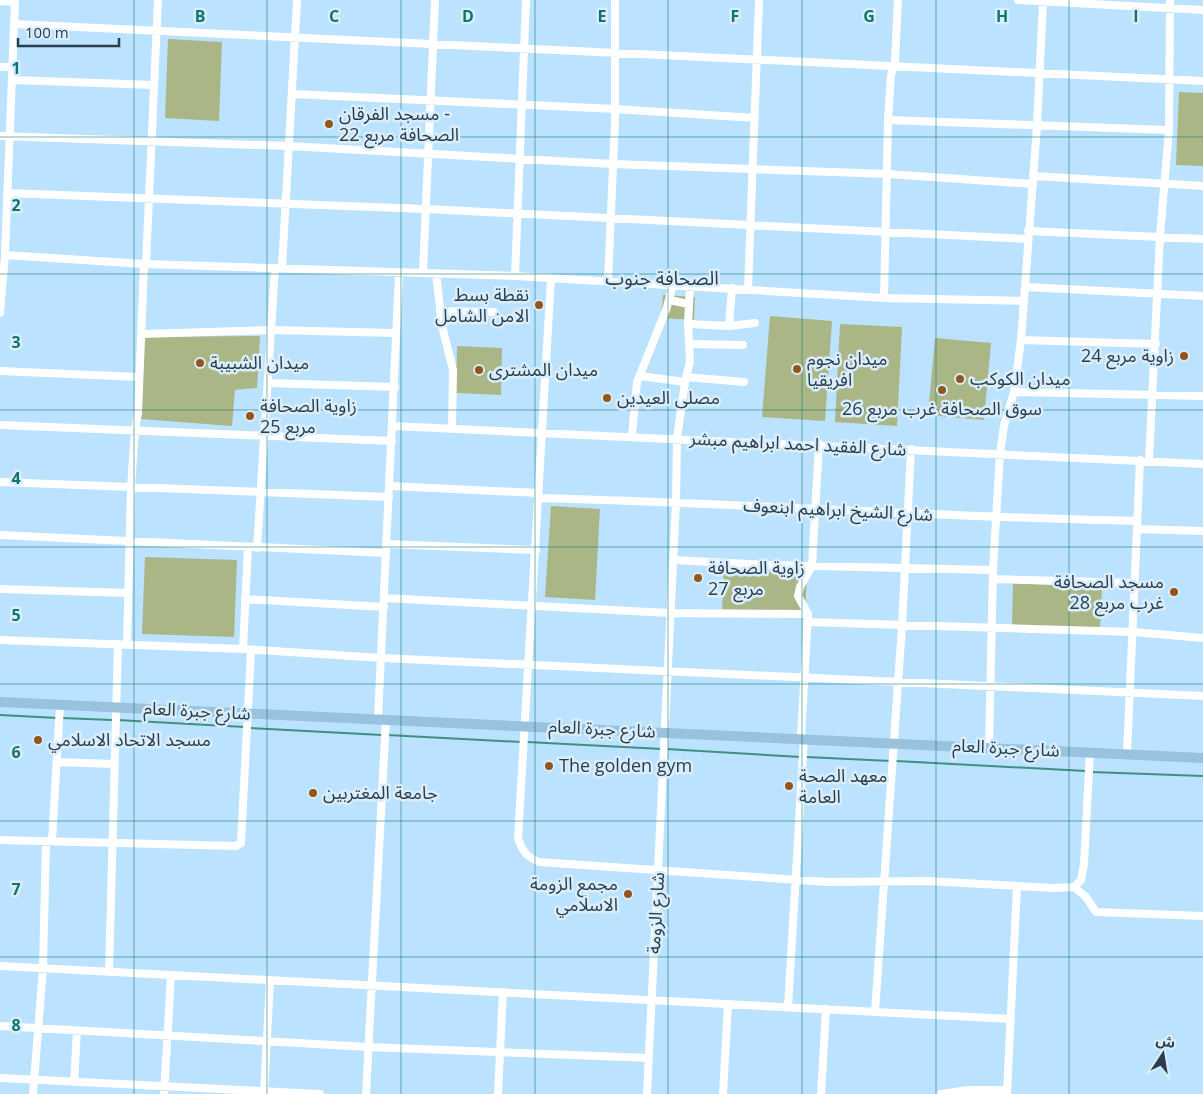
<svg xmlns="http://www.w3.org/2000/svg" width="1203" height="1094" font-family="'Open Sans','Noto Sans Arabic',sans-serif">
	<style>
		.green { fill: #abb687 }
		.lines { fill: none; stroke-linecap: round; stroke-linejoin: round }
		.stream { stroke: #409181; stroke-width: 2 }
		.minor { stroke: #fff; stroke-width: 8 }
		.major { stroke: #98c2dd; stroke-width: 10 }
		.grid { fill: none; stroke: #0f766e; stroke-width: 1; stroke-opacity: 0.55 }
		.poi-dot { fill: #94551c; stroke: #d9edfa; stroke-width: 2 }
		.labels { text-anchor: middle; stroke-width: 5; stroke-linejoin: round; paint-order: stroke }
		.poi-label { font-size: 18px; fill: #2a3e4c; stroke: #d9edfa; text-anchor: start }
		.street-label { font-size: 18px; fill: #2a3e4c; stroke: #d9edfa }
		.neighbourhood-label { font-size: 19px; fill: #2a3e4c; stroke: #d9edfa }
		.grid-label { font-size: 16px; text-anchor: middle; font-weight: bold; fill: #0f766e; stroke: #d9edfa; stroke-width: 5; stroke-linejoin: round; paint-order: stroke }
	</style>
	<rect width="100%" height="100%" fill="#bbe2fe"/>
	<path class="green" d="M168,39L222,42L219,121L165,118Z
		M1179,92L1203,93V166L1176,165Z
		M663,295L695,297L694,320L661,318Z
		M770,316L832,321L825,421L762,417Z
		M840,324L902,327L897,426L835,422Z
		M260,336L257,388L235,390L232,426L140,419L144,337Z
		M935,338L991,343L984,420L928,415Z
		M457,346L502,348L501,395L456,393Z
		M551,506L600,509L595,600L545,597Z
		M145,557L237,560L234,637L142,634Z
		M724,569L807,575L805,613L722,610Z
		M1013,583L1102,587L1100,629L1012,625Z"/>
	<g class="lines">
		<path class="stream" d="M0,715L58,718
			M62,718L112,720
			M117,720L245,727
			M249,728L382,735
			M387,735L522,742
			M527,742L662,749
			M666,749L801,757
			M806,757L891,761
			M896,761L1086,771
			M1091,772L1203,776"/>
		<path class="minor" d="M1018,0L1203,10
			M0,1L15,2
			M14,24L1203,81
			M0,67H13
			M13,80L154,85
			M292,94L615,109L755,118
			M888,120L1169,130
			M0,136L288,146L613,164L888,174L1033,184
			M1033,176L1203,186
			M7,193L426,209L1028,239
			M1028,231L1203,239
			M5,255L144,264L515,276L884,298L1024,301
			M146,264L158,0
			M282,268L297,0
			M423,272L435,0
			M436,273L442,326L453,370L452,428
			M515,276L526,0
			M551,278L518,838C522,851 527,857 539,862L828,882L928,881L1054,888L1074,887L1081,880L1084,864L1090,752
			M608,281L615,121V0
			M1025,287L1203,296
			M748,289L759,0
			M884,298L888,120L891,75L895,61L898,0
			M670,300L688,304
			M440,311L494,312
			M0,313L5,255L15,0
			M688,324L729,326L755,323
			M729,326L732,288
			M141,334L271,330L396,333
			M1021,340L1156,344
			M689,344L743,345
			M0,371L139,377
			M640,376L685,382
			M686,377L744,382
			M268,383L395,387
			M1014,392L1203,396
			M0,425L392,441
			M393,426L1203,464
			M632,436L637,382L666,310L673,285
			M1149,460L1160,236L1169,130L1170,0
			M0,482L389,497
			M390,486L538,493
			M538,498C738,503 937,517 1137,521
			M1137,529L1203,531
			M0,535L386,553
			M386,544L536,550
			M257,548L275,268
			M673,560L770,565L993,570
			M993,579L1135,583
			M0,589L128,593
			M384,598L669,613L808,614
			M245,599L384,607
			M807,622L1134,632L1203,638
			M0,640L243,649L382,658L1203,696
			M127,644L131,487L135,429L138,413L144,264
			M243,649L248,547
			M378,719L399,273
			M801,738L808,614L798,596L800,587L812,566L819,444
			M989,747L993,570L1000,453L1004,426L1014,392L1021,340L1037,126L1043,2
			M1127,754L1140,460
			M57,762L114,764
			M0,840L236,846L241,843L251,650
			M52,841L60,705
			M1074,887L1086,897L1096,912L1203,916
			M0,966L1010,1019
			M109,972L118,644
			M788,1007L804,738
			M875,1012L902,626L911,449
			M0,1026L368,1047L649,1058
			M0,1078L320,1094
			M74,1082L77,1031
			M33,1094L43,968L46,841
			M164,1094L171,975
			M264,1094L270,980
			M366,1094L386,719
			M498,1094L503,992
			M647,1094L676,502L677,438L685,382L690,362L688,324L690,286
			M723,1094L728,1004
			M821,1094L826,1009
			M941,1094L968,1090H1007
			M1007,1094L1017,886"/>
		<path class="major" d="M0,702L1203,758"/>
	</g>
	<path class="grid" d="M134,0V1094M267,0V1094M401,0V1094M535,0V1094M668,0V1094M802,0V1094M936,0V1094M1069,0V1094M0,137H1203M0,274H1203M0,410H1203M0,547H1203M0,684H1203M0,821H1203M0,957H1203"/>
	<g class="poi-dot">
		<circle cx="329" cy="124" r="5"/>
		<circle cx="539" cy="305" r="5"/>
		<circle cx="1184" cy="356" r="5"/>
		<circle cx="200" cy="363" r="5"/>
		<circle cx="797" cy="369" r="5"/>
		<circle cx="479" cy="370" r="5"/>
		<circle cx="960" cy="379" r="5"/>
		<circle cx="942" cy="390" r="5"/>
		<circle cx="607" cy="398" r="5"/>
		<circle cx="250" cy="416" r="5"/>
		<circle cx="698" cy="578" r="5"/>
		<circle cx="1174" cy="592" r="5"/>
		<circle cx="38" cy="740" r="5"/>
		<circle cx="549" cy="766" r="5"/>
		<circle cx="789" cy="786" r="5"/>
		<circle cx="313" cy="793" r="5"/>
		<circle cx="628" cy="894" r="5"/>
	</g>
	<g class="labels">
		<g class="poi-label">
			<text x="339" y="120">مسجد الفرقان -<tspan x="339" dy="21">الصحافة مربع 22</tspan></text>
			<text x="529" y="301" text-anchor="end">نقطة بسط<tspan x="529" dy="21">الامن الشامل</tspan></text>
			<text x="1174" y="362" text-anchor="end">زاوية مربع 24</text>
			<text x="807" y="365">ميدان نجوم<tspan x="807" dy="21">افريقيا</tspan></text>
			<text x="210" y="369">ميدان الشبيبة</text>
			<text x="489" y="376">ميدان المشترى</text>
			<text x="970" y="385">ميدان الكوكب</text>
			<text x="617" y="404">مصلى العيدين</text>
			<text x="260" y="412">زاوية الصحافة<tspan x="260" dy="21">مربع 25</tspan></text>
			<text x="942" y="415" text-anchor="middle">سوق الصحافة غرب مربع 26</text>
			<text x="708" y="574">زاوية الصحافة<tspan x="708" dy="21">مربع 27</tspan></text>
			<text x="1164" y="588" text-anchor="end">مسجد الصحافة<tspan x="1164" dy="21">غرب مربع 28</tspan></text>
			<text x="48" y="746">مسجد الاتحاد الاسلامي</text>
			<text x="559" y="772">The golden gym</text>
			<text x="799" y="782">معهد الصحة<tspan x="799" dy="21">العامة</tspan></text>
			<text x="323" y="799">جامعة المغتربين</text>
			<text x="618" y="890" text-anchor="end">مجمع الزومة<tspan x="618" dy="21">الاسلامي</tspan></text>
		</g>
		<g class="street-label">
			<text transform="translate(798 444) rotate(3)" y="6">شارع الفقيد احمد ابراهيم مبشر</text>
			<text transform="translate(838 510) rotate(3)" y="6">شارع الشيخ ابراهيم ابنعوف</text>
			<text transform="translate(197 711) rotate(3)" y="6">شارع جبرة العام</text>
			<text transform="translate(602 729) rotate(3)" y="6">شارع جبرة العام</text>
			<text transform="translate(1006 748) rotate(3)" y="6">شارع جبرة العام</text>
			<text transform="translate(656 913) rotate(-87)" y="6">شارع الزومة</text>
		</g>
		<g class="neighbourhood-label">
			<text x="662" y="285">الصحافة جنوب</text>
		</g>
	</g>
	<g class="grid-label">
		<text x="200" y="22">B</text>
		<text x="334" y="22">C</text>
		<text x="468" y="22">D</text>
		<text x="602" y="22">E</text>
		<text x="735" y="22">F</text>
		<text x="869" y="22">G</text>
		<text x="1002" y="22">H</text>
		<text x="1136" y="22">I</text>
		<text x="16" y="74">1</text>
		<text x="16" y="211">2</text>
		<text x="16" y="348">3</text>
		<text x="16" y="484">4</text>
		<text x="16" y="621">5</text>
		<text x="16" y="758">6</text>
		<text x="16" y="895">7</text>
		<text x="16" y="1031">8</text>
	</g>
	<g transform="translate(1163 1054) rotate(12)" stroke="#d9edfa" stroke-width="4" paint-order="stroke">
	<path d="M0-4L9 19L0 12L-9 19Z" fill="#2a3e4c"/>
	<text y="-8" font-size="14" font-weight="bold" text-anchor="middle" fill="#2a3e4c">ش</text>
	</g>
	<path d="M18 38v8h101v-8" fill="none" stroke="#2a3e4c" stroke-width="2.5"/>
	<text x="25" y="38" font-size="15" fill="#2a3e4c" stroke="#d9edfa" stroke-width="4" paint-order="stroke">100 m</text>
</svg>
